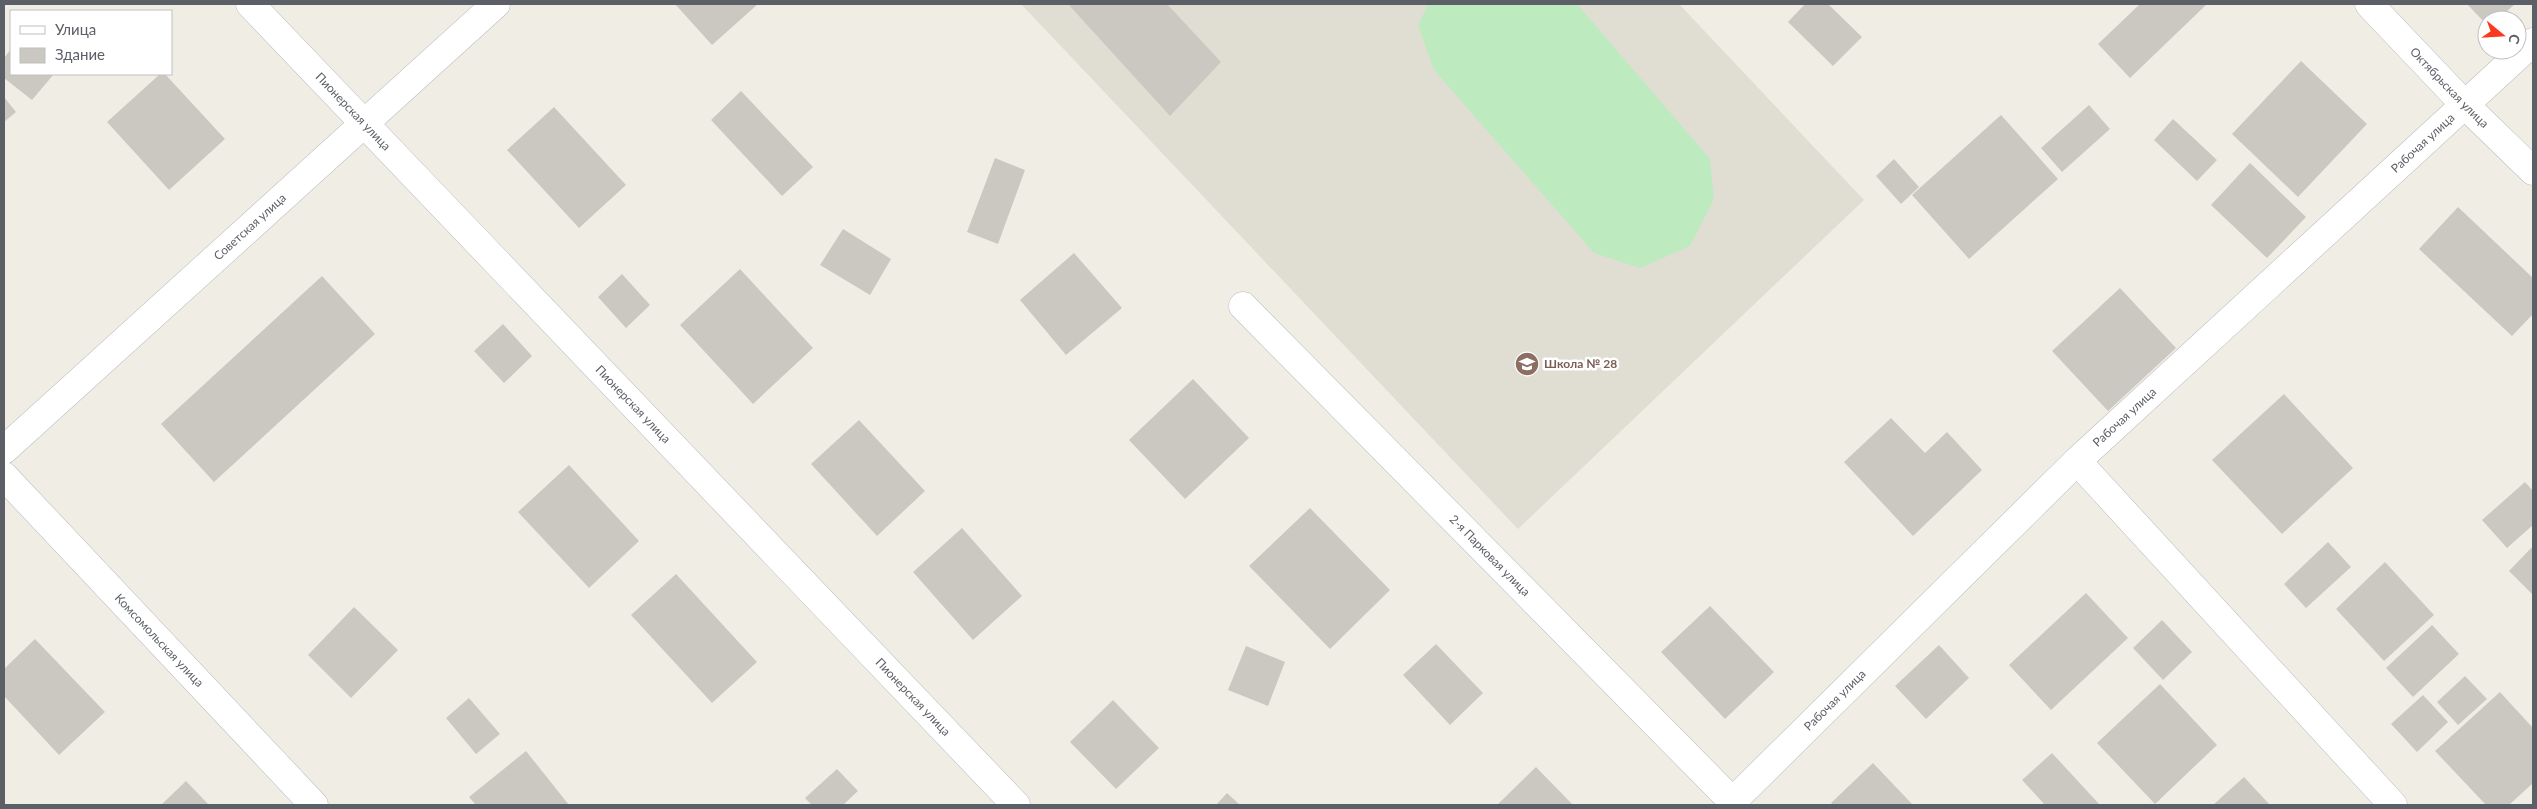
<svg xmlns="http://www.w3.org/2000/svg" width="2537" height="809" font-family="Lato,sans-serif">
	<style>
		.education { fill: #e0ddd3 }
		.grass { fill: #beeac0 }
		.building { fill: #cbc8c1 }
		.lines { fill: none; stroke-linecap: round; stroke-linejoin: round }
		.minor-casing { stroke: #b9bcc1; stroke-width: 29 }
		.minor { stroke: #fff; stroke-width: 28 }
		.labels { text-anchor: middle; stroke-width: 5; stroke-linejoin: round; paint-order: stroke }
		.street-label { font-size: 12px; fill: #5c6066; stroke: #fff }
		.education-label { font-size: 12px; font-weight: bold; fill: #785e54; stroke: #fff; text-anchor: start }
	</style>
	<rect width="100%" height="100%" fill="#f0eee4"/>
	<path class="education" d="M1021,4H1679L1864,200L1518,529Z"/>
	<path class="grass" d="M1428,4H1577L1710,159L1714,199L1690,246L1640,268L1594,253L1434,70L1418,26Z"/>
	<path class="building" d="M675,4H758L712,45Z
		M1068,4H1167L1221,62L1170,116Z
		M1805,4H1828L1862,37L1833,66L1788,22Z
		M2140,4H2207L2130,78L2098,44Z
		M2467,4H2515L2497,20H2487V25Z
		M11,49V74H54L32,100L4,78V58Z
		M2301,61L2367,124L2298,197L2232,134Z
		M160,74H165L225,139L169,190L107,122Z
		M741,91L813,167L782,196L711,120Z
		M4,97L16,112L4,122Z
		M2089,105L2110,129L2062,172L2041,148Z
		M554,107L626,185L579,228L507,150Z
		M2001,115L2058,179L1969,259L1912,195Z
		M2173,119L2217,160L2197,181L2154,140Z
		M995,158L1025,170L998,244L967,232Z
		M1894,159L1919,187L1901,204L1876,176Z
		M2250,163L2306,217L2267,258L2211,205Z
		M2458,207L2533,278V314L2512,336L2419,249Z
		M843,229L891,259L870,295L820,265Z
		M1074,253L1122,308L1066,355L1020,300Z
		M740,269L813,348L753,404L680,325Z
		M622,274L650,305L626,328L598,297Z
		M322,276L375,334L214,482L161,424Z
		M2120,288L2176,348L2108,411L2052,351Z
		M503,324L532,356L504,383L474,351Z
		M1193,379L1249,438L1185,499L1129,440Z
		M2284,394L2353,468L2282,534L2212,460Z
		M1891,418L1925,453L1947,432L1982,470L1913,536L1844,462Z
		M859,420L925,491L877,536L811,464Z
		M569,465L639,541L589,588L518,512Z
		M2525,482L2533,491V525L2507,548L2482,520Z
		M1310,508L1390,590L1330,649L1249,566Z
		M962,528L1022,596L973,640L913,572Z
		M2328,542L2351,567L2306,608L2284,584Z
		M2533,546V595L2509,571Z
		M2385,562L2434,615L2384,661L2336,609Z
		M676,574L757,662L712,703L631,615Z
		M2086,593L2128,638L2051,710L2009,665Z
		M1710,606L1774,672L1725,719L1661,652Z
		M354,607L398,650L351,698L308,655Z
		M2162,620L2192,652L2163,680L2133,648Z
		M2432,625L2459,654L2413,697L2386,668Z
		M35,639L105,712L59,755L4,696V669Z
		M1436,644L1483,693L1450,725L1403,675Z
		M1939,645L1969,678L1926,719L1895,686Z
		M1246,646L1285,662L1268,706L1228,690Z
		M2465,676L2487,699L2458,725L2437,702Z
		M2160,684L2217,745L2155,804L2097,743Z
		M2500,692L2533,728V783L2509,805H2486L2435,751Z
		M2423,695L2448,722L2417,752L2391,724Z
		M469,698L500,734L476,754L446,718Z
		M1113,700L1159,748L1116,789L1070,742Z
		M526,751L569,805H476L469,797Z
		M2052,753L2100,805H2045L2022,780Z
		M1873,763L1913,805H1833L1831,803Z
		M1536,767L1573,805H1497Z
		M837,769L858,791L843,805H812L805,798Z
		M2244,777L2270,805H2213Z
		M186,781L209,805H161Z
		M1227,793L1240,805H1216Z"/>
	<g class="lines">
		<g class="minor-casing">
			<g id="minor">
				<path id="s1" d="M250,4L1016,805"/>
				<path id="s2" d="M2369,4L2465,105L2533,171"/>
				<path id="s3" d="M1243,306L1736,805"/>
				<path id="s4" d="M4,450L496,4"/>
				<path d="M2077,461L2393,805"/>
				<path id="s5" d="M4,476L314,805"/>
				<path id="s6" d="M1729,805L2077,461L2533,42"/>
			</g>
		</g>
		<use href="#minor" class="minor"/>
	</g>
	<defs>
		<g id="school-disc" transform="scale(1.25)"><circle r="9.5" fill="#8d6e63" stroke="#fff"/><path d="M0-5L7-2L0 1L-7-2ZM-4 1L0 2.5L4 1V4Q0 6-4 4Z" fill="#fff"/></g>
	</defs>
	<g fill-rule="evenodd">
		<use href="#school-disc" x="1527" y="364"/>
	</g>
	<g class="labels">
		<g class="street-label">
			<text dy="4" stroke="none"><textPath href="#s2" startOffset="116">Октябрьская улица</textPath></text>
			<text dy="4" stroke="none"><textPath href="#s1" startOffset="149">Пионерская улица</textPath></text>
			<text dy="4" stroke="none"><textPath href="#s6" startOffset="959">Рабочая улица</textPath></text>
			<text dy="4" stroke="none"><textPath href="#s4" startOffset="332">Советская улица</textPath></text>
			<text dy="4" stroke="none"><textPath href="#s1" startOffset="554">Пионерская улица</textPath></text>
			<text dy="4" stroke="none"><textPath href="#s6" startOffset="554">Рабочая улица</textPath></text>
			<text dy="4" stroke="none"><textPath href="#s3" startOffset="351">2-я Парковая улица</textPath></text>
			<text dy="4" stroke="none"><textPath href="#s5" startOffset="226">Комсомольская улица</textPath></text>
			<text dy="4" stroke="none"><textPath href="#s1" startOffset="959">Пионерская улица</textPath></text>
			<text dy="4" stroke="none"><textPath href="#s6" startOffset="149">Рабочая улица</textPath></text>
		</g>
		<g class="education-label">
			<text x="1544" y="368">Школа № 28</text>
		</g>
	</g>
	<rect width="2537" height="809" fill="none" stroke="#5c6066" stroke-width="10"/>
	<rect x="10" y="10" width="162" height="65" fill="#ffffff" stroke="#bebfc2"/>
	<rect x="20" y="26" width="25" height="8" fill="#ffffff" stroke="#bebfc2"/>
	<text x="55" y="35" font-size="15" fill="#5c6066">Улица</text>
	<rect x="20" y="48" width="25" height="15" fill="#cbc8c1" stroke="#bebfc2"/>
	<text x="55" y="60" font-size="15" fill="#5c6066">Здание</text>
	<g transform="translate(2502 35) rotate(108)"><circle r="24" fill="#ffffff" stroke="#bebfc2"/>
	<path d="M0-4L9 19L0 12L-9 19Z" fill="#fb391e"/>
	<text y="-8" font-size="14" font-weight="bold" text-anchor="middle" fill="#5c6066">С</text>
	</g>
</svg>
